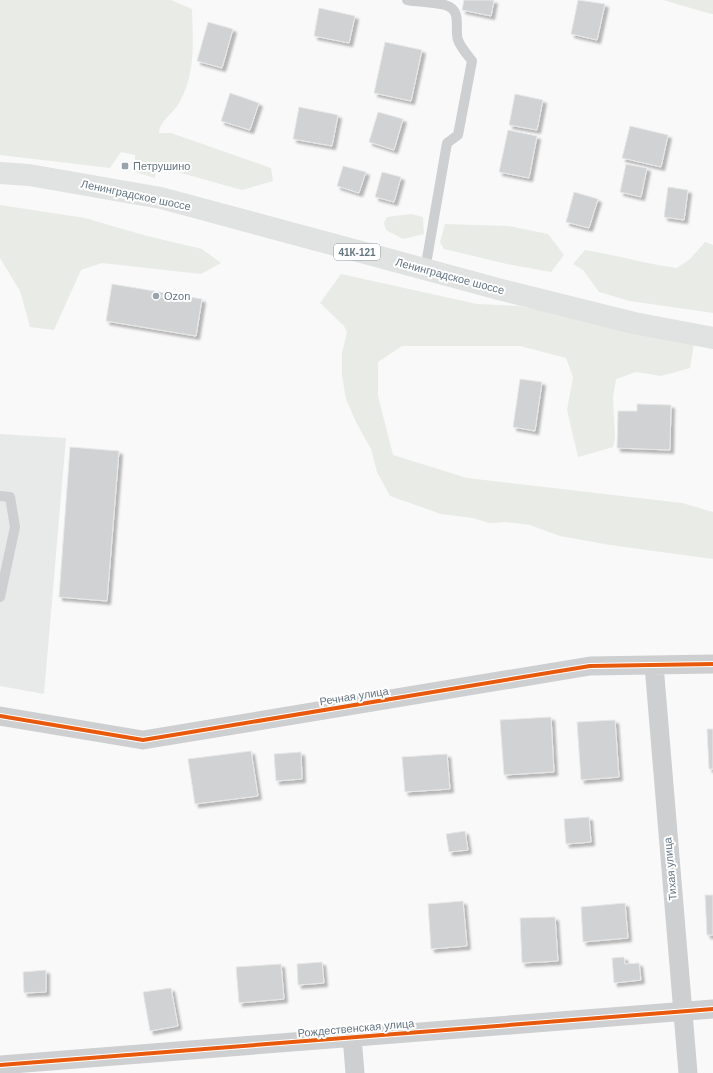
<svg xmlns="http://www.w3.org/2000/svg" width="713" height="1073" font-family="Arial,sans-serif">
	<style>
		.built { fill: #e8e9e9 }
		.green { fill: #e8ebe6 }
		.building { fill: #d0d2d3; stroke: #e8e8e8; filter: url(#shadow) }
		.lines { fill: none; stroke-linecap: round; stroke-linejoin: round }
		.lane { stroke: #cecfd0; stroke-width: 10 }
		.street { stroke: #cecfd0; stroke-width: 19 }
		.primary { stroke: #e1e2e2; stroke-width: 22 }
		.cycleway-casing { stroke: #fff; stroke-width: 6 }
		.cycleway { stroke: #e8590c; stroke-width: 4 }
		.poi-dot { fill: #99a4ac; stroke: #fff; stroke-width: 1.5 }
		.labels { text-anchor: middle; stroke-width: 4; stroke-linejoin: round; paint-order: stroke }
		.shield { fill: #fff; stroke: #939fa8; stroke-width: 1 }
		.shield-label { font-size: 10px; font-weight: bold; fill: #657683 }
		.poi-label { font-size: 11px; fill: #657683; stroke: #fff; text-anchor: start }
		.street-label { font-size: 11px; fill: #657683; stroke: #fff }
	</style>
	<defs>
		<filter id="shadow"><feDropShadow dx="3.5" dy="3.5" stdDeviation="1" flood-color="#0004"/></filter>
	</defs>
	<rect width="100%" height="100%" fill="#f9f9f9"/>
	<path class="built" d="M0,434L66,438L44,694L0,686Z"/>
	<path class="green" d="M0,0H171L192,9C193,40 196,74 179,103C173,114 160,120 159,133H171L271,168L273,181L242,190L156,166L155,178L135,172V155L121,152L110,168L0,155Z
		M663,0H713V14H711Z
		M0,205L85,218L147,236L202,249L221,263L201,274L102,263L81,270L54,330L30,327L20,291L0,258Z
		M411,214L423,217L424,234L403,239L386,230L384,223L387,217Z
		M445,224L509,226L548,234L564,255L551,272L507,264L444,249L440,242Z
		M705,242L713,245V313L630,301L599,292L583,270L573,264L585,250C616,255 646,264 677,268L690,259Z
		M341,274L477,304L519,306L694,344L690,368L661,376L636,372L616,379L613,397L615,438L613,447L578,457L567,410L573,377L566,358L520,346H402L378,362V396L393,455L467,478L682,503L713,512V559L610,545L560,536L530,525L506,522L489,523L473,518L441,514L390,496L377,472L371,449L356,422L346,399L342,375V353L347,332L344,326L320,303Z"/>
	<path class="building" d="M464,0H494L491,16L462,10Z
		M578,0L605,4L597,40L571,34Z
		M319,8L355,16L349,43L314,36Z
		M208,22L233,29L222,68L197,61Z
		M385,42L422,50L411,101L374,93Z
		M230,93L259,103L250,130L221,121Z
		M515,94L543,100L537,130L509,125Z
		M299,107L338,115L332,146L293,139Z
		M378,112L403,119L394,150L369,142Z
		M630,126L668,135L661,167L622,158Z
		M508,130L537,136L529,178L499,172Z
		M626,164L647,168L641,197L620,192Z
		M343,166L366,172L359,193L337,186Z
		M382,172L401,177L394,202L375,197Z
		M668,187L688,190L684,220L664,217Z
		M574,192L598,199L589,228L566,222Z
		M112,284L202,299L196,336L106,321Z
		M520,379L542,382L535,431L513,427Z
		M637,404L671,405L670,450L617,448L618,411H637Z
		M70,447L119,451L107,601L59,597Z
		M551,717L554,772L504,775L500,720Z
		M615,720L619,777L581,780L577,722Z
		M707,729H713V769H709Z
		M251,751L258,796L195,804L188,759Z
		M301,752L302,779L276,781L274,754Z
		M447,754L450,789L405,792L402,757Z
		M589,817L591,842L566,844L564,819Z
		M465,831L468,850L449,852L446,834Z
		M705,895H713V935H707Z
		M463,901L467,946L431,949L428,904Z
		M625,903L628,938L583,942L581,907Z
		M555,917L558,961L522,963L520,918Z
		M624,957L625,964L639,963L641,980L614,983L612,958Z
		M322,962L324,983L298,985L297,964Z
		M281,964L284,999L239,1003L236,967Z
		M46,970V992L24,993L23,972Z
		M171,988L178,1026L150,1031L143,992Z"/>
	<g class="lines">
		<path class="lane" d="M407,0C419,2 433,2 445,5C463,10 454,28 458,40C461,48 467,54 472,61L458,135L447,143L425,270
			M0,496L10,497L15,527L0,597"/>
		<path class="street" d="M654,665L688,1073
			M0,716L143,740L590,666L713,664
			M352,1037L355,1073
			M0,1065L713,1009"/>
		<path class="primary" d="M0,173L29,175L161,198L502,290L634,323L713,338"/>
		<g class="cycleway-casing">
			<path id="cycleway" d="M0,716L143,740L590,666L713,664
				M0,1065L713,1009"/>
		</g>
		<use href="#cycleway" class="cycleway"/>
	</g>
	<g class="poi-dot">
		<rect x="121" y="162" width="8" height="8" rx="2"/>
		<circle cx="156" cy="296" r="4"/>
	</g>
	<g class="labels">
		<rect class="shield" x="334" y="244" width="46" height="16" rx="3"/>
		<g class="shield-label">
			<text x="357" y="256">41К-121</text>
		</g>
		<g class="poi-label">
			<text x="133" y="170">Петрушино</text>
			<text x="164" y="300">Ozon</text>
		</g>
		<g class="street-label">
			<text transform="translate(136 195) rotate(12)" y="4">Ленинградское шоссе</text>
			<text transform="translate(450 276) rotate(15)" y="4">Ленинградское шоссе</text>
			<text transform="translate(354 696) rotate(-9)" y="4">Речная улица</text>
			<text transform="translate(670 869) rotate(-95)" y="4">Тихая улица</text>
			<text transform="translate(356 1028) rotate(-5)" y="4">Рождественская улица</text>
		</g>
	</g>
</svg>
